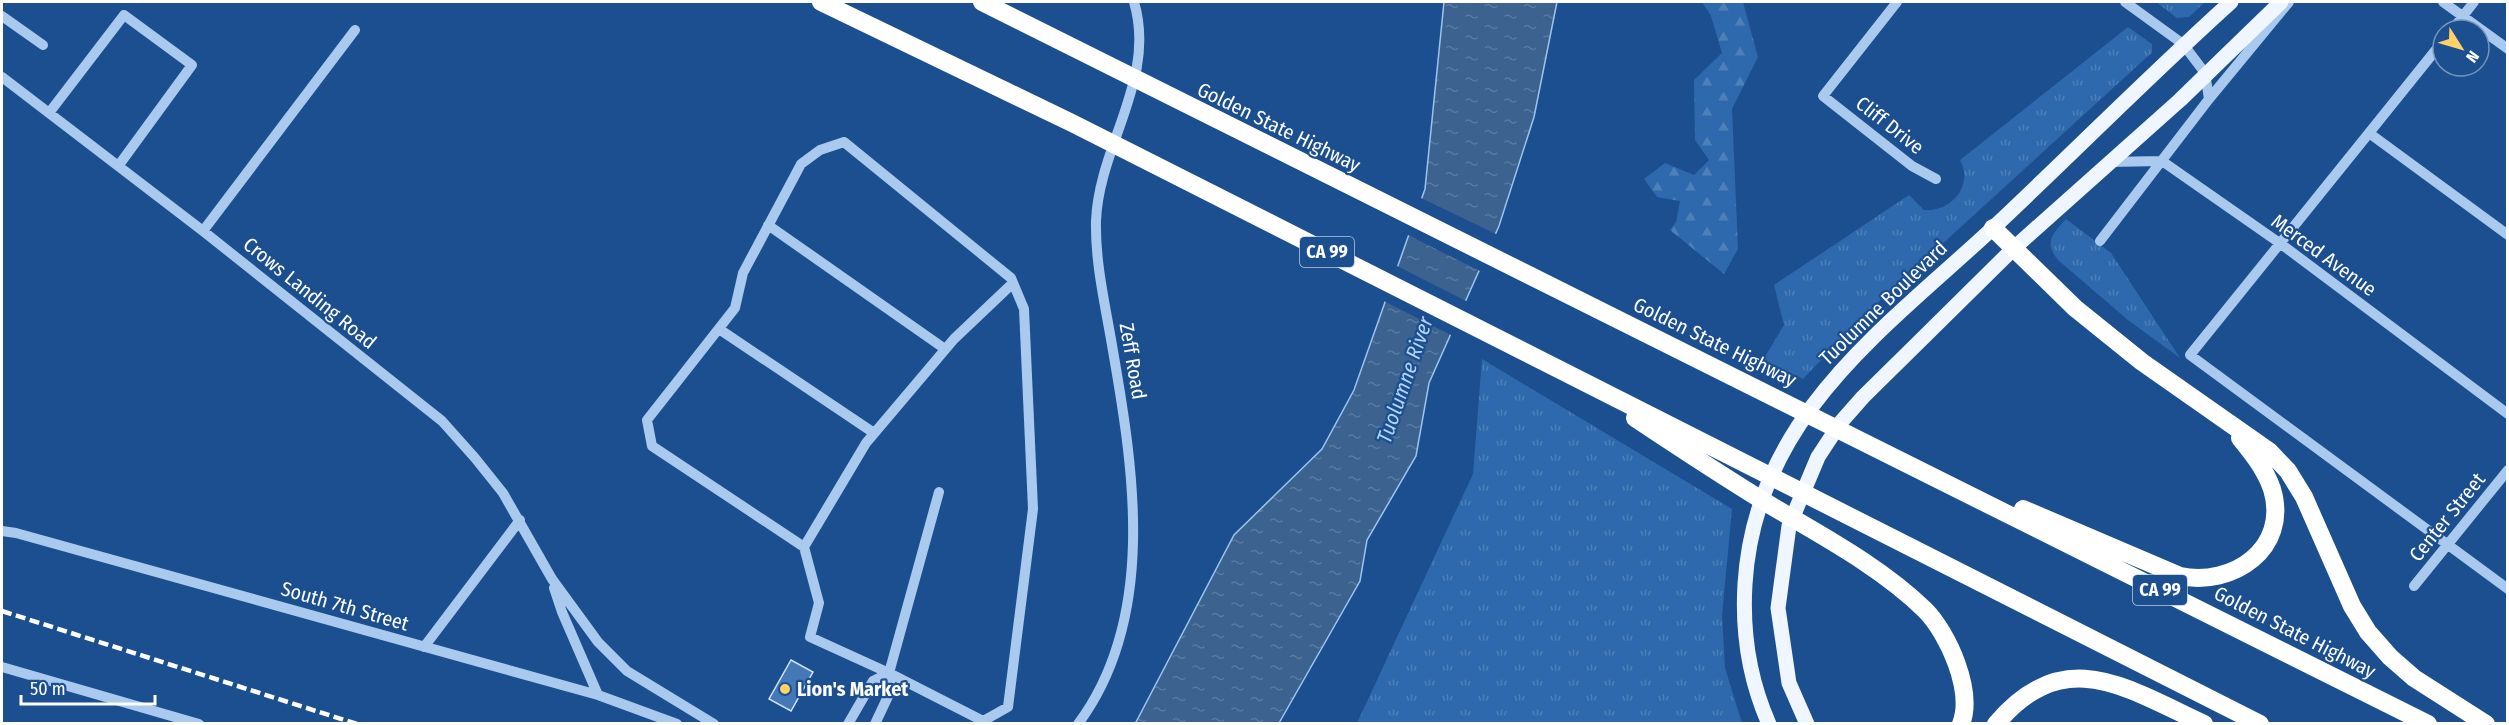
<svg xmlns="http://www.w3.org/2000/svg" width="2509" height="725" font-family="'Fira Sans Condensed',sans-serif">
	<style>
		.grass { fill: url(#grass-tufts) }
		.forest { fill: url(#forest-firs) }
		.water { fill: url(#water-ripples); stroke: #9cc4f0; stroke-width: 1.5 }
		.pier { fill: #1b4f8f }
		.building { fill: #4478b7; stroke: #cfe3fa; stroke-width: 1.5 }
		.lines { fill: none; stroke-linecap: round; stroke-linejoin: round }
		.minor { stroke: #a9c9ee; stroke-width: 10 }
		.major { stroke: #f0f6ff; stroke-width: 15 }
		.highway { stroke: #fff; stroke-width: 18 }
		.rail { stroke: #fff; stroke-width: 4.5; stroke-dasharray: 10 4.5; stroke-linecap: butt }
		.poi-dot { fill: #ffd166; stroke: #1b4f8f; stroke-width: 2 }
		.labels { text-anchor: middle; stroke-width: 4.5; stroke-linejoin: round; paint-order: stroke }
		.shield { fill: #1b4f8f; stroke: #bbcadd; stroke-width: 1.5 }
		.shield-label { font-size: 18px; font-weight: bold; fill: #fff }
		.street-label { font-size: 20px; fill: #fff; stroke: #1b4f8f }
		.poi-label { font-size: 20px; font-weight: bold; fill: #fff; stroke: #1b4f8f; text-anchor: start }
		.water-label { font-size: 21px; font-style: italic; fill: #b5d3f5; stroke: #1b4f8f }
	</style>
	<defs>
		<pattern id="grass-tufts" width="24" height="20" patternUnits="userSpaceOnUse" patternTransform="scale(1.5)"><rect width="24" height="20" fill="#2e69ad"/><path d="M3 7l-1-3M5 7V3M7 7l1-3M15 17l-1-3M17 17v-4M19 17l1-3" fill="none" stroke="#4d80b9"/></pattern>
		<pattern id="forest-firs" width="22" height="20" patternUnits="userSpaceOnUse" patternTransform="scale(1.5)"><rect width="22" height="20" fill="#2e69ad"/><path d="M5 1l3.5 6h-7zM16 11l3.5 6h-7z" fill="#4d80b9"/></pattern>
		<pattern id="water-ripples" width="26" height="14" patternUnits="userSpaceOnUse" patternTransform="scale(1.5)"><rect width="26" height="14" fill="#3c6290"/><path d="M2 4q2-2 4 0t4 0M15 11q2-2 4 0t4 0" fill="none" stroke="#597aa1"/></pattern>
	</defs>
	<rect width="100%" height="100%" fill="#1b4f8f"/>
	<path class="grass" d="M2156,2H2205L2189,17L2177,18Z
		M2128,27L2152,44V53L2147,57L1860,319L1803,379L1763,360L1784,325L1774,285L1909,195L1924,210C1951,212 1974,186 1960,160Z
		M2066,219L2111,253L2180,358L2128,320L2058,260C2044,242 2052,234 2066,219Z
		M1482,359L1732,509L1722,615L1725,668L1742,723H1357L1473,474Z"/>
	<path class="forest" d="M1702,2H1743L1758,57L1732,109L1738,249L1724,274L1670,230L1676,222L1680,201L1657,197L1644,179L1665,163L1694,175L1709,160L1695,140L1694,80L1722,53L1711,16Z"/>
	<path class="water" d="M1444,2H1557L1534,117L1499,226L1429,383L1416,456L1367,540L1360,581L1279,723L1135,724L1234,535L1322,449L1354,390L1425,189Z"/>
	<path class="pier" d="M1419,197L1498,235L1482,272L1406,234Z
		M1395,265L1468,302L1453,336L1382,300Z"/>
	<path class="building" d="M791,660L813,672L791,711L769,699Z"/>
	<g class="lines">
		<path class="minor" d="M1897,2L1823,96L1912,166L1936,179
			M2443,2L2508,49
			M2,16L43,45
			M2452,30L2474,2
			M2443,41L2369,133L2508,235
			M2,77L203,231L442,421L475,458L503,493L552,579L598,642L627,671L714,724
			M2209,99L2289,2
			M49,113L124,15L192,65L119,165
			M2369,133L2190,355L2508,589
			M844,142L1011,278L1024,309L1033,509L1008,707L983,721L889,673L810,637L819,603L804,547L652,446L647,420L735,308L743,273L801,164L820,150Z
			M2108,162L2162,161L2281,244L2508,414
			M768,225L945,349
			M203,231L355,30
			M2100,241L2209,99L2205,73L2183,44L2125,2
			M719,329L874,433
			M2,531L16,533L598,695L677,724
			M804,547L866,443L954,339L1013,283
			M2414,586L2508,470
			M554,588L562,612L598,695
			M424,647L520,520
			M2,667L199,724
			M848,724L873,681L889,673
			M875,724L891,690L889,673L939,492
			M1078,724C1157,618 1134,471 1113,351C1106,308 1095,264 1096,221C1099,145 1157,79 1134,2"/>
		<path class="major" d="M1769,724C1749,679 1742,633 1745,584C1755,418 1882,331 1993,228C2073,153 2150,75 2231,2
			M1807,724L1789,683L1778,608L1789,526L1818,457L1841,422L1863,397L1930,331L2014,248L2180,100L2281,2"/>
		<path class="highway" d="M821,2L1072,123L2260,724
			M982,2L2428,724
			M1993,228L2075,308L2142,362L2269,451L2288,471L2304,497L2352,606L2368,632L2390,657L2414,678L2486,724
			M1635,418C1680,448 1724,477 1770,505C1822,536 1881,567 1925,610C1948,633 1974,691 1961,724
			M2023,509L2180,576C2232,587 2290,549 2272,489C2265,469 2253,454 2240,438
			M1996,724C2064,643 2126,688 2204,724"/>
		<path class="rail" d="M2,611L357,724"/>
	</g>
	<circle class="poi-dot" cx="785" cy="689" r="6"/>
	<g class="labels">
		<g class="shield">
			<rect x="1300" y="237" width="54" height="30" rx="4.5"/>
			<rect x="2133" y="575" width="54" height="30" rx="4.5"/>
		</g>
		<g class="shield-label">
			<text x="1327" y="258">CA 99</text>
			<text x="2160" y="596">CA 99</text>
		</g>
		<g class="street-label">
			<text transform="translate(1890 125) rotate(38)" y="7">Cliff Drive</text>
			<text transform="translate(1279 127) rotate(26)" y="7">Golden State Highway</text>
			<text transform="translate(2324 255) rotate(36)" y="7">Merced Avenue</text>
			<text transform="translate(310 293) rotate(39)" y="7">Crows Landing Road</text>
			<text transform="translate(1883 303) rotate(-44)" y="7">Tuolumne Boulevard</text>
			<text transform="translate(1715 342) rotate(26)" y="7">Golden State Highway</text>
			<text transform="translate(1133 361) rotate(80)" y="7">Zeff Road</text>
			<text transform="translate(2447 517) rotate(-51)" y="7">Center Street</text>
			<text transform="translate(345 606) rotate(16)" y="7">South 7th Street</text>
			<text transform="translate(2295 632) rotate(27)" y="7">Golden State Highway</text>
		</g>
		<g class="poi-label">
			<text x="797" y="696">Lion's Market</text>
		</g>
		<g class="water-label">
			<text transform="translate(1405 380) rotate(-71)" y="7">Tuolumne River</text>
		</g>
	</g>
	<rect width="2509" height="725" fill="none" stroke="#ffffff" stroke-width="6"/>
	<g transform="translate(2461 48) rotate(127)"><circle r="28" fill="#1b4f8f" stroke="#7695bc" stroke-width="1.5"/>
	<path d="M0-4.5L10 22L0 15L-10 22Z" fill="#ffd166"/>
	<text y="-9" font-size="16" font-weight="bold" text-anchor="middle" fill="#ffffff">N</text>
	</g>
	<path d="M21 695v9h134v-9" fill="none" stroke="#ffffff" stroke-width="3"/>
	<text x="30" y="695" font-size="18" fill="#ffffff" stroke="#1b4f8f" stroke-width="4.5" paint-order="stroke">50 m</text>
</svg>
